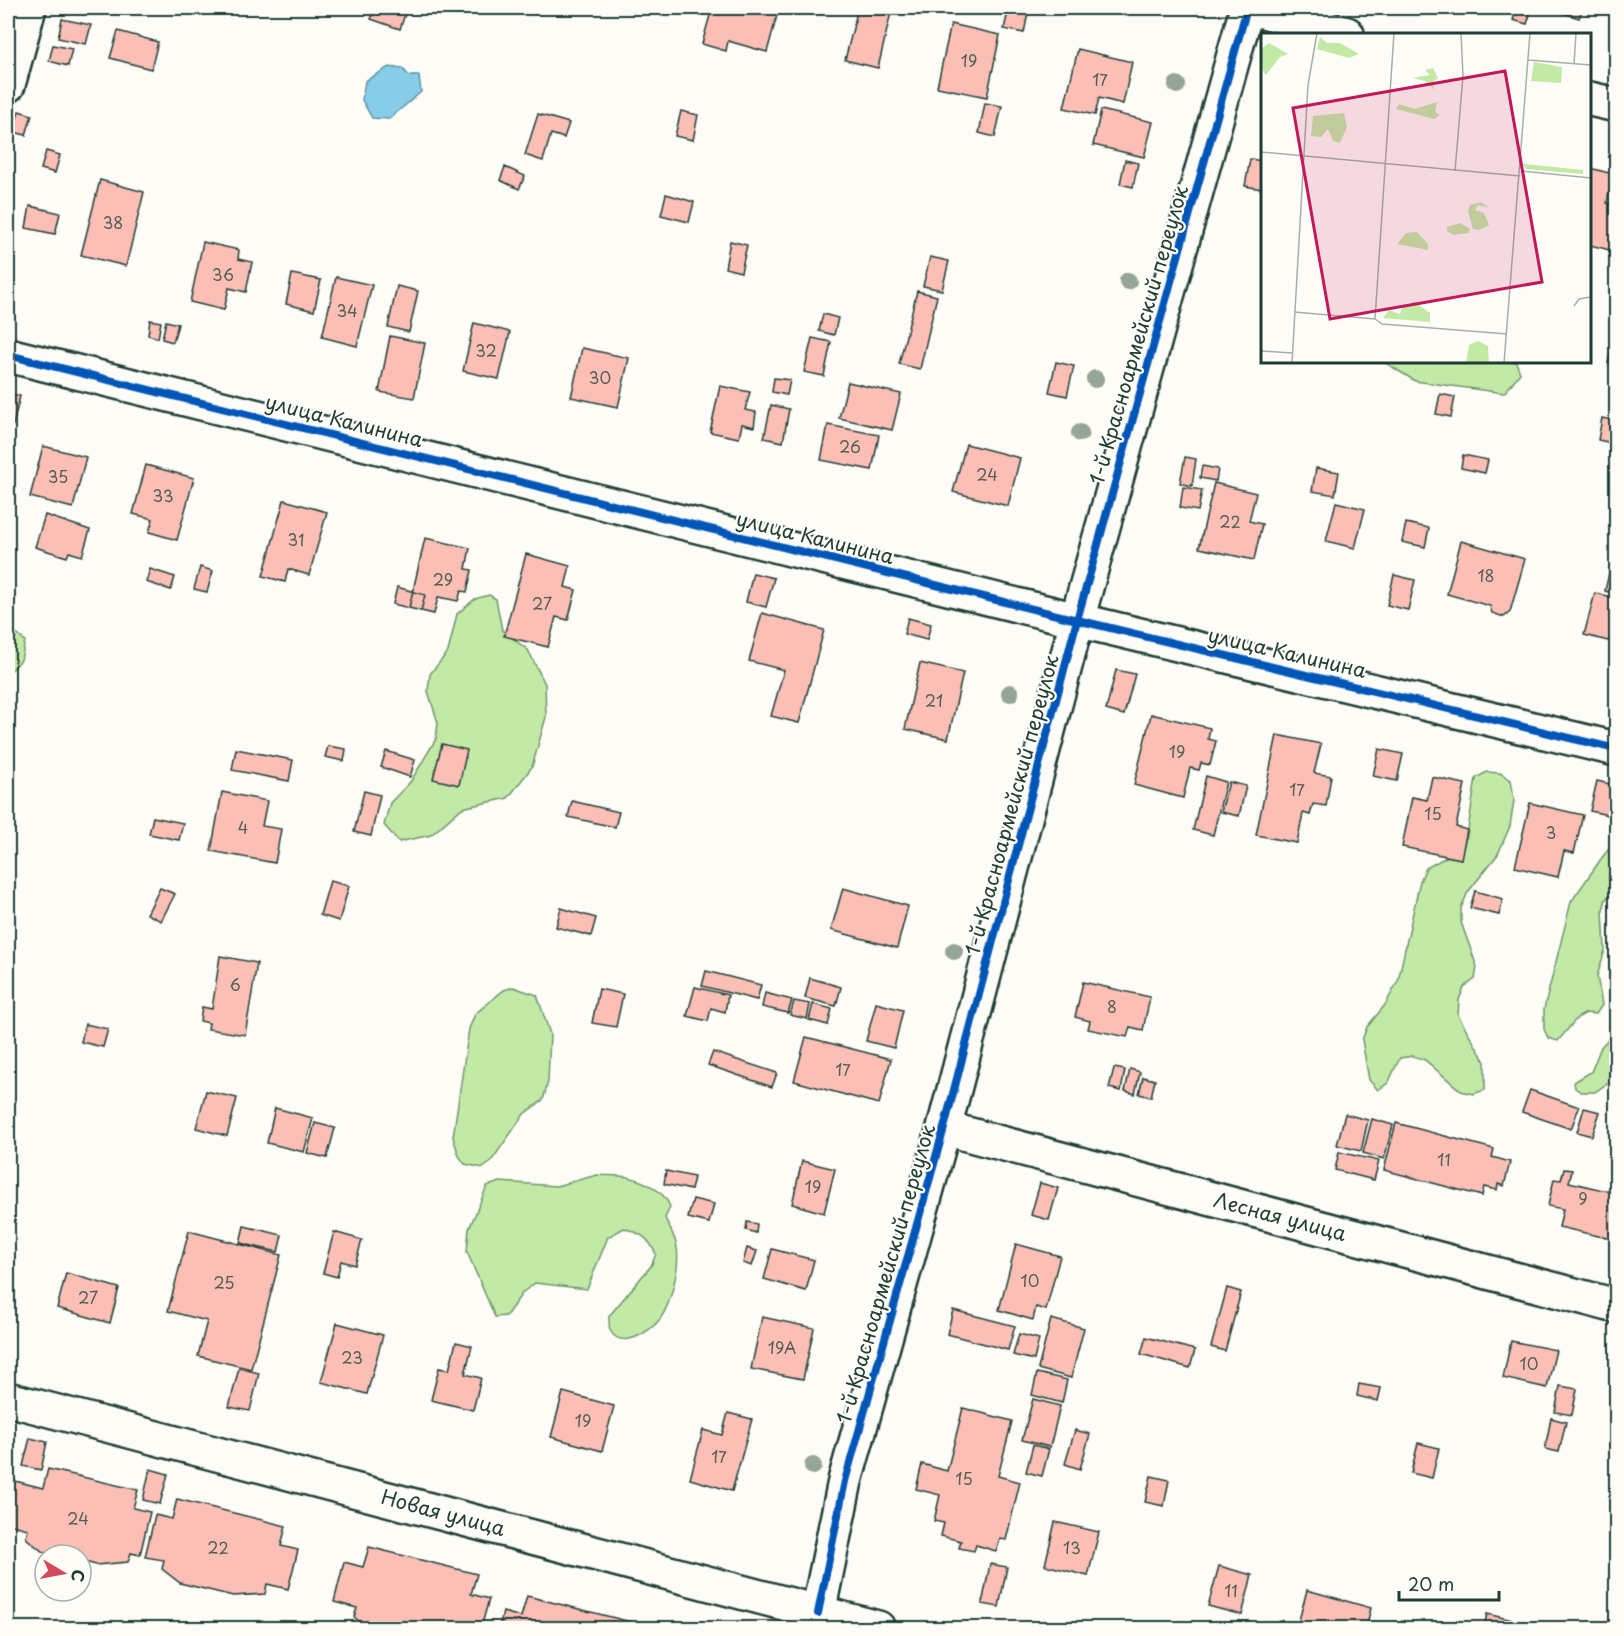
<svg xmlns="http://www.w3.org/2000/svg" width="1624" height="1636" font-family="'Playpen Sans',sans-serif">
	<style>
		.green { fill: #c2eaa6; stroke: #70946d; stroke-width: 1.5 }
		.water { fill: #87cde8; stroke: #5d93a0; stroke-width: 1.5 }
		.building { fill: #fbbfb6; stroke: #1f3d34; stroke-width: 1.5 }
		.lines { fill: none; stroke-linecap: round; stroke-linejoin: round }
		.minor-casing { stroke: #1f3d34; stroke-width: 38 }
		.minor { stroke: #fdfcf7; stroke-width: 33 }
		.cycleway-casing { stroke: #fdfcf7; stroke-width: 11 }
		.cycleway { stroke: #0057b8; stroke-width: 8 }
		.tree { fill: #95a698 }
		.labels { text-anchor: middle; stroke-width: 4.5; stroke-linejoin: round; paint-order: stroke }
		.number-label { font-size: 16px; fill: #565e54 }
		.street-label { font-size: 20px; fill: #1f3d34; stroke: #fdfcf7 }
		.inset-road { fill: none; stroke: #a4b0a9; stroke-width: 1.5 }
		.view { fill: #c2185b; fill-opacity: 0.15; stroke: #c2185b; stroke-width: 3 }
		.inset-edge { fill: none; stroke: #1f3d34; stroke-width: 3 }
	</style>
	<rect width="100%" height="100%" fill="#fdfcf7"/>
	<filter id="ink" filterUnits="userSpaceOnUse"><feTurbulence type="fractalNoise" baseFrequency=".0167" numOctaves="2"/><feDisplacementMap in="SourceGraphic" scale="12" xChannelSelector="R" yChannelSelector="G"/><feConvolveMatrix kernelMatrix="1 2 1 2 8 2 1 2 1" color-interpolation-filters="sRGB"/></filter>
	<g filter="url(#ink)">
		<path class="green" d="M1384,362H1516L1520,373L1504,393L1415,381Z
			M489,595L496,599L502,630L528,650L545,684L546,717L532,767L508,798L462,808L431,835L399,842L384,825L390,803L411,781L436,739L438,723L428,691L430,674L448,652L457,614L475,599Z
			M8,627L25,641L21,660L8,674Z
			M1487,772L1500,773L1511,780L1514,800L1510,826L1498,854L1468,892L1461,908V922L1477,967L1475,979L1464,987L1459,1000L1458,1015L1485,1062V1090L1473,1094L1461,1091L1425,1060L1413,1056L1400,1058L1388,1083L1378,1090L1369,1080L1362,1040L1367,1027L1385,1005L1398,981L1420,881L1426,868L1461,849L1467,836L1476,778Z
			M1616,848V890L1606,899L1603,910L1605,950L1597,976L1602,1005L1596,1014L1586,1013L1577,1018L1558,1041L1548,1038L1544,1029V1009L1571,902L1601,859L1608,850Z
			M513,987L537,995L550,1034L548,1082L543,1100L524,1114L490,1163L483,1168L465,1164L459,1156L453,1137L469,1029L475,1014L504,990Z
			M1616,1031V1077L1595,1092H1581L1575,1088L1574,1082L1591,1072L1601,1047Z
			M597,1175C607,1176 617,1175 627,1177C643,1180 665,1191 670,1207L665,1218C669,1227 676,1238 677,1248C680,1267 671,1304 660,1319C650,1332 621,1351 610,1330C609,1326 609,1320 609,1316L651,1266L656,1254C648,1237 642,1234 624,1228L608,1237L587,1289L535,1283L523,1292L506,1316L495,1317L467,1252L469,1229L487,1186L500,1182L556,1186Z"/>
		<path class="water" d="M389,67L403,69L409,76H419L421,92L389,119L372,118L362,100L365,81Z"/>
		<path class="building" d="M375,8H407L400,29L371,19Z
			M712,8H779L767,52L728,41L726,51L702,44Z
			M858,8H892L878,68L845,60Z
			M1009,8H1029L1024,33L1004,29Z
			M1517,8H1532L1527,24L1513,20Z
			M1547,8H1583L1579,18Z
			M62,19L91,25L86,44L58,38Z
			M951,24L1000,35L987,97L937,87Z
			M118,31L158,42L151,69L110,58Z
			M53,45L72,49L68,66L49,61Z
			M1078,49L1132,62L1123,104L1099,98L1095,115L1064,108Z
			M985,103L1002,106L995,137L979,133Z
			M1101,110L1153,122L1144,157L1093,145Z
			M19,111L32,115L26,135L13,132Z
			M681,111L698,115L693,140L675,136Z
			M538,114L569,123L564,138L551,134L543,161L525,155Z
			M46,151L60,155L55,173L41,169Z
			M1250,159L1262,161V189L1245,186Z
			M1125,160L1138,163L1133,187L1120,184Z
			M505,167L525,176L519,189L500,180Z
			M1590,168L1613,174L1607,203L1616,205V221L1610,250L1590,245Z
			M100,180L144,192L126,266L81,255Z
			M666,194L694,202L689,222L661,215Z
			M30,206L60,213L55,234L26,228Z
			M730,241L747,245L741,272L725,268Z
			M203,242L239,250L238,259L252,262L246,292L229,288L224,310L190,302Z
			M930,257L949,261L942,290L923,286Z
			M292,274L321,280L314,311L286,304Z
			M336,277L372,285L357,346L322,337Z
			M397,286L418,291L409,332L388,327Z
			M917,291L937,296L920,369L899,364Z
			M823,314L838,318L834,335L819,331Z
			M150,320L161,322L158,338L148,335Z
			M166,321L178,324L173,342L162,339Z
			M474,323L510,332L499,379L463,371Z
			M390,336L425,343L414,398L379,392Z
			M812,338L831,342L824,376L804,372Z
			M582,348L629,358L618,407L571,397Z
			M1611,349L1616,350V365L1608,363Z
			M1056,362L1074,366L1067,396L1049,392Z
			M774,378L790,380L787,395L772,392Z
			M848,382L901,394L892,430L839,418Z
			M720,386L750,392L745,410L756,412L754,427L742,424L739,438L710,432Z
			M8,393L20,396L13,425L8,424Z
			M1440,394L1455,397L1451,417L1436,414Z
			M771,405L789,409L783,442L764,438Z
			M1602,418L1616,421V444L1598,440Z
			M828,425L879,435L872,470L821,460Z
			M966,444L1020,458L1008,506L953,492Z
			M43,446L86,457L73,508L30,497Z
			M1463,455L1488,460L1485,473L1461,468Z
			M1185,457L1196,459L1192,486L1180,483Z
			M146,465L194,478L177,540L149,532L153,519L133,514Z
			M1202,466L1218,469L1216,481L1200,478Z
			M1316,468L1339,472L1335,495L1312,491Z
			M1214,483L1256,493L1249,521L1262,524L1254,560L1199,548Z
			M1183,487L1202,490L1198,511L1180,508Z
			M284,500L327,512L309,575L288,569L285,582L263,576Z
			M1336,502L1365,509L1355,548L1326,541Z
			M45,515L90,530L82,556L69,552L67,557L35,547Z
			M1406,523L1429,528L1425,547L1402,542Z
			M425,538L470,548L466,569L472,570L467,592L461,591L458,601L438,597L434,614L409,608Z
			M1461,541L1525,559L1510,612L1504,617L1492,613L1490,606L1447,594Z
			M526,554L570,566L565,587L576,590L568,620L556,617L548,647L504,636Z
			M1611,564L1616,566V594L1605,591Z
			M200,567L213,571L207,592L194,589Z
			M150,569L175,577L171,590L146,582Z
			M753,573L774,578L766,607L746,602Z
			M1394,575L1415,580L1408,610L1387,605Z
			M397,587L425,595L421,611L393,604Z
			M1595,593L1616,598V643L1584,635Z
			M762,613L824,630L799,723L771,716L784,670L749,661Z
			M908,618L931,624L927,640L904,634Z
			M920,663L963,673L948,739L905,729Z
			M1116,670L1135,674L1124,715L1106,710Z
			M1151,714L1210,728L1208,739L1216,741L1210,765L1201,763L1199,770L1190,768L1183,798L1134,785Z
			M1277,735L1321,744L1314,773L1331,776L1326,806L1313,804L1310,815L1303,813L1297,843L1256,835Z
			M442,744L467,750L459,785L433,779Z
			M328,746L346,749L344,761L325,757Z
			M236,749L293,760L289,781L232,770Z
			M1379,749L1403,754L1397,781L1373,776Z
			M386,751L415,760L410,777L381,767Z
			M1206,776L1226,782L1213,835L1193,830Z
			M1432,777L1465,784L1456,827L1467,830L1461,859L1402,847L1412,797L1427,800Z
			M1597,781L1614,785L1608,815L1590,811Z
			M1229,782L1246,786L1239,816L1221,812Z
			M364,791L380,795L371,836L354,832Z
			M222,792L267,801L262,826L281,829L275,863L211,851Z
			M572,801L619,812L615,827L568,817Z
			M1530,803L1583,815L1574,853L1564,851L1558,877L1515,867Z
			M153,817L183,823L179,840L149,834Z
			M330,881L349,886L339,921L320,915Z
			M160,888L175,894L161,921L147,914Z
			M843,888L908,906L897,948L831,930Z
			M1475,891L1503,899L1499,915L1470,908Z
			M561,908L596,918L591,936L556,927Z
			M220,956L257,963L245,1035L208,1029L209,1023L200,1021L202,1007L212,1009Z
			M706,971L761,985L757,1000L702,986Z
			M810,978L841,987L836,1006L805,998Z
			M1083,982L1150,997L1143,1030L1130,1027L1127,1037L1088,1029L1090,1021L1075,1017Z
			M695,987L728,995L725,1012L711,1008L708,1021L687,1016Z
			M599,989L623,994L616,1027L592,1023Z
			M765,993L792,1000L788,1013L762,1007Z
			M794,1001L810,1004L807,1019L790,1015Z
			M876,1003L903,1010L894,1048L866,1041Z
			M813,1004L832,1009L828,1025L809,1020Z
			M85,1024L108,1029L103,1047L81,1042Z
			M806,1037L891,1059L879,1104L794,1081Z
			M713,1052L777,1073L772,1087L708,1065Z
			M1114,1068L1125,1070L1121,1091L1109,1088Z
			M1130,1069L1140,1072L1135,1094L1125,1091Z
			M1143,1077L1155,1080L1151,1097L1139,1094Z
			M1530,1090L1579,1107L1571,1129L1522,1112Z
			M206,1091L237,1098L227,1136L196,1128Z
			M275,1108L313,1118L304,1152L267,1143Z
			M1584,1108L1600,1112L1592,1136L1577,1132Z
			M1345,1114L1368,1120L1361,1151L1337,1145Z
			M1372,1119L1393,1125L1384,1159L1363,1153Z
			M315,1123L335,1128L327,1158L307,1153Z
			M1396,1123L1494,1149L1492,1157L1510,1162L1504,1186L1498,1184L1497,1190L1484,1187L1482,1196L1384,1170Z
			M1339,1152L1379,1161L1374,1180L1335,1170Z
			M802,1161L835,1169L824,1213L792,1204Z
			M1564,1169L1572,1170L1569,1182L1616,1193V1240L1559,1227L1563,1209L1548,1206L1554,1179L1561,1180Z
			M666,1171L694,1177L691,1190L664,1184Z
			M1040,1183L1058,1188L1049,1220L1031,1215Z
			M693,1199L714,1204L709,1223L688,1218Z
			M747,1222L757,1224L756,1233L746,1230Z
			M244,1226L282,1235L278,1252L240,1243Z
			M189,1231L281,1255L251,1369L198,1356L207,1321L168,1311Z
			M334,1232L362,1240L355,1265L341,1261L337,1277L323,1273Z
			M1016,1244L1060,1256L1046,1310L1036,1307L1033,1320L999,1310Z
			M747,1248L757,1251L752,1266L743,1263Z
			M772,1249L814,1260L806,1291L764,1279Z
			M66,1273L119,1288L110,1323L57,1308Z
			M1227,1288L1241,1292L1225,1351L1211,1347Z
			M953,1310L1015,1326L1008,1350L947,1334Z
			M762,1317L814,1328L803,1379L751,1369Z
			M1051,1319L1084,1328L1071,1378L1038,1369Z
			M337,1323L383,1335L367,1394L321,1382Z
			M1019,1334L1039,1339L1034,1360L1013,1355Z
			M1146,1337L1195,1350L1190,1368L1141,1354Z
			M1511,1341L1556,1350L1547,1388L1503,1378Z
			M456,1342L472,1346L465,1374L481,1378L473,1410L431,1400L439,1368L449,1370Z
			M239,1368L259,1373L250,1411L229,1407Z
			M1037,1373L1067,1380L1062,1403L1032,1395Z
			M1359,1384L1381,1388L1378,1401L1357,1396Z
			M1560,1386L1577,1389L1572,1415L1555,1412Z
			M563,1392L614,1406L602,1451L551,1437Z
			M1033,1399L1060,1406L1050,1447L1022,1440Z
			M963,1408L1012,1421L998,1476L1020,1482L1006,1540L1000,1539L996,1551L976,1545L974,1551L959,1548L961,1541L941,1536L944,1523L934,1521L940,1495L916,1489L922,1464L947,1471Z
			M728,1413L752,1419L732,1491L690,1479L703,1430L722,1435Z
			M1551,1418L1566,1422L1559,1452L1545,1449Z
			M1075,1430L1090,1434L1080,1469L1065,1464Z
			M30,1438L47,1442L41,1470L23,1466Z
			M1418,1443L1439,1448L1432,1478L1411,1473Z
			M1033,1445L1049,1449L1042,1476L1026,1472Z
			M48,1469L138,1490L133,1508L150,1512L140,1555L131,1553L128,1562L96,1565L81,1561V1555H57L43,1552L26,1538L28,1529L8,1524V1514L15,1481L43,1488Z
			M150,1469L168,1474L160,1504L143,1500Z
			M1151,1476L1169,1480L1164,1506L1145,1502Z
			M177,1499L286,1526L281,1546L298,1550L288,1589L267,1584L265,1594L233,1596L180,1583L162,1569L164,1560L145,1557L155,1515L172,1519Z
			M1055,1522L1099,1532L1088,1576L1045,1565Z
			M369,1547L477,1574L471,1594L489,1599L481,1628H368L354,1617L357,1608L334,1602L344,1562L363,1567Z
			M990,1564L1007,1567L999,1607L982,1604Z
			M1219,1566L1252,1575L1242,1615L1208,1606Z
			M1307,1590L1371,1608L1366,1628H1297Z
			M527,1596L635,1623L633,1628H499L503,1612L521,1617Z
			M1487,1614L1517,1621L1515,1628L1484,1627Z"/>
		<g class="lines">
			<g class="minor-casing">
				<path id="minor" d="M1252,8L1347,34
					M8,85L29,8
					M1590,99L1616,105
					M8,355L1077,620L1616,749
					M944,1128L1616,1306
					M8,1399L878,1628
					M818,1613L845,1481L944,1128L1077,620L1247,8"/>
			</g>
			<use href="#minor" class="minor"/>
			<g class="cycleway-casing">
				<path id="cycleway" d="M8,355L1077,620L1616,749
					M818,1613L845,1481L944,1128L1077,620L1247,8"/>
			</g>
			<use href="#cycleway" class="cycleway"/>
		</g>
		<g class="tree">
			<circle cx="1177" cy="85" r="9"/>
			<circle cx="1128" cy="281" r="9"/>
			<circle cx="1095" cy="379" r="9"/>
			<circle cx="1080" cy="433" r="9"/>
			<circle cx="1010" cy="693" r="9"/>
			<circle cx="954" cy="951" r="9"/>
			<circle cx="813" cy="1466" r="9"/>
		</g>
	</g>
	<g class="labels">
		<g class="number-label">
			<text x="969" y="67">19</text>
			<text x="1100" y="86">17</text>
			<text x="113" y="229">38</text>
			<text x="223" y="281">36</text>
			<text x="347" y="317">34</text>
			<text x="486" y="357">32</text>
			<text x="600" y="384">30</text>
			<text x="850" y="453">26</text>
			<text x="987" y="481">24</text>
			<text x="58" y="483">35</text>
			<text x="163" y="502">33</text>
			<text x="1230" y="528">22</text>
			<text x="296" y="546">31</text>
			<text x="1486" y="582">18</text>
			<text x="443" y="586">29</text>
			<text x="542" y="610">27</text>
			<text x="934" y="707">21</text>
			<text x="1177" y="758">19</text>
			<text x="1297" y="796">17</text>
			<text x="1433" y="820">15</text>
			<text x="243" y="834">4</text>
			<text x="1551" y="839">3</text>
			<text x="235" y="991">6</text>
			<text x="1112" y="1013">8</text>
			<text x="843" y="1076">17</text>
			<text x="1444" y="1166">11</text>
			<text x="813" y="1193">19</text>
			<text x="1583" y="1205">9</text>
			<text x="1030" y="1287">10</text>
			<text x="224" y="1289">25</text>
			<text x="88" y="1304">27</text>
			<text x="782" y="1354">19А</text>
			<text x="352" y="1364">23</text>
			<text x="1529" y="1370">10</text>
			<text x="583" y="1427">19</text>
			<text x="719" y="1463">17</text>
			<text x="964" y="1485">15</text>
			<text x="78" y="1525">24</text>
			<text x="218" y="1554">22</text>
			<text x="1072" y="1554">13</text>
			<text x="1231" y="1597">11</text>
		</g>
		<g class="street-label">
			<text transform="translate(1139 335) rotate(-74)" y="7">1-й Красноармейский переулок</text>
			<text transform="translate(344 421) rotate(14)" y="7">улица Калинина</text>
			<text transform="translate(815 538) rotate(14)" y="7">улица Калинина</text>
			<text transform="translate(1287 653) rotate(13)" y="7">улица Калинина</text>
			<text transform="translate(1012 805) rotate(-75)" y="7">1-й Красноармейский переулок</text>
			<text transform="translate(1280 1217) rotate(15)" y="7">Лесная улица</text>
			<text transform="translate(886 1274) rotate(-74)" y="7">1-й Красноармейский переулок</text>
			<text transform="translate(443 1513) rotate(15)" y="7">Новая улица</text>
		</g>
	</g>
	<g transform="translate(1261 33)">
		<rect width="330" height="330" fill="#fdfcf7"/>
		<path d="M59,4L66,10H79L98,21L88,25L56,16ZM8,10L27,21L19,24L5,42L0,35V16ZM273,29L301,34L300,50L270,48ZM172,35L177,45L171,50L174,57L164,48L152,45L169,42L164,37ZM176,69L174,79L179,82L173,86L135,76L138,71L154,76ZM83,80L86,94L79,110L72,108L67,96L60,104L50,103L52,83ZM262,131L322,137V141L265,136ZM220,169L228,175L217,172L214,177L223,180L228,192L218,197L212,196L207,178L209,172ZM199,190L209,196L208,200L192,202L186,198V194ZM156,199L167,211V217L136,211L145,200ZM152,268L169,280V289L122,285L128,277L139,281L142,271L149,273ZM217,308L227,313L228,330H205L208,312Z" fill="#c2eaa6"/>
		<path class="inset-road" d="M267,27L330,32M313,31L315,0M0,119L259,143M194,138L202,43L200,0M260,138L330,145M313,273L318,266L330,264M33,279L114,286L121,291L246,301M114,286L133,0M0,318L31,320M31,330L47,52L56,0M243,330L269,0"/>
		<path class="view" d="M244,38L281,249L69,286L32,75Z"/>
		<rect width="330" height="330" class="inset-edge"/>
	</g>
	<rect width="1624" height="1636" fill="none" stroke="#fdfcf7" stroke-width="30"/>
	<rect x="15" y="15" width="1594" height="1606" fill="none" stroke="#1f3d34" stroke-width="2" filter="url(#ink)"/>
	<g transform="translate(63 1573) rotate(100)"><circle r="28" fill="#fdfcf7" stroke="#a4b0a9" stroke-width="1.5"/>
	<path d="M0-4.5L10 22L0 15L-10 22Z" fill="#d1495b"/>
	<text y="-9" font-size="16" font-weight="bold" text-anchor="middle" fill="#1f3d34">С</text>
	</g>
	<path d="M1399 1591v9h100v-9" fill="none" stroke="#1f3d34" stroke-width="3"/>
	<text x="1408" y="1591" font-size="18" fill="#1f3d34" stroke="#fdfcf7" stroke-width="4.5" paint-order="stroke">20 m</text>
</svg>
